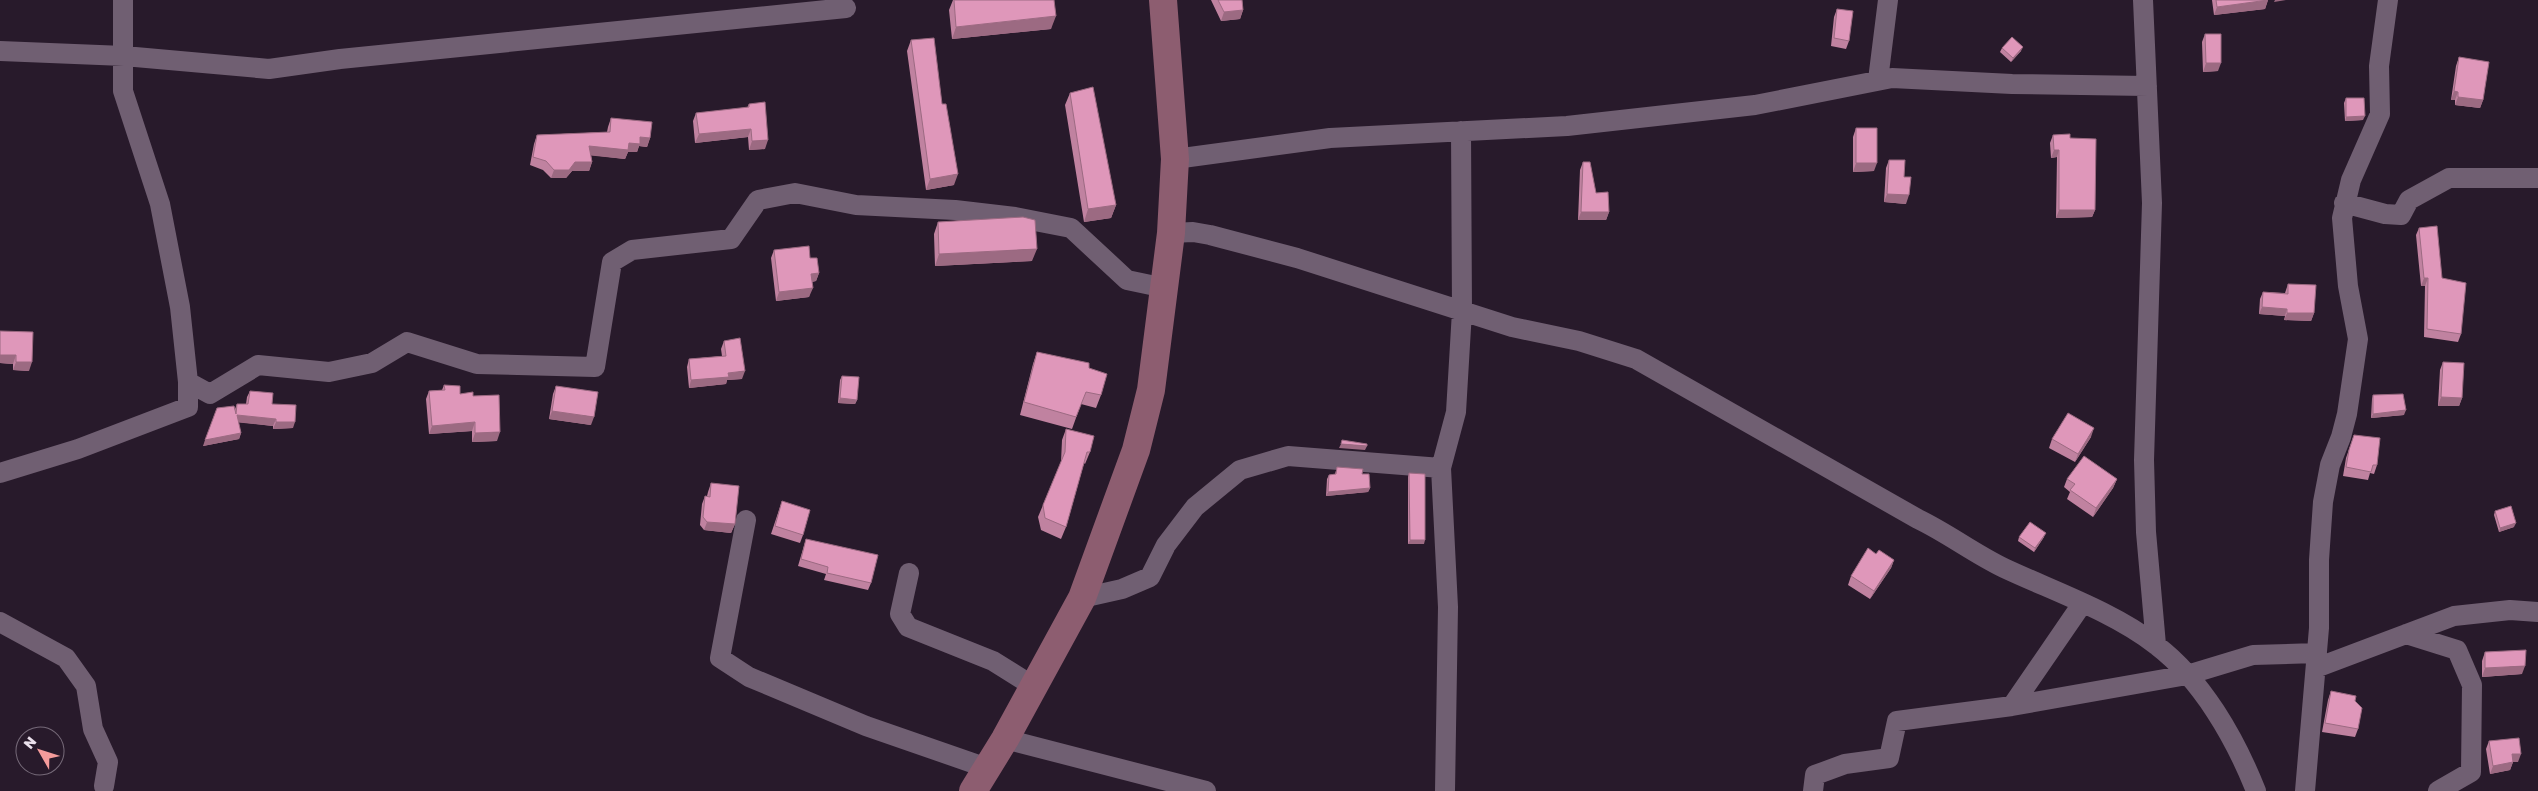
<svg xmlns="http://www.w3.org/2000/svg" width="2538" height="791" font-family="'Golos Text',sans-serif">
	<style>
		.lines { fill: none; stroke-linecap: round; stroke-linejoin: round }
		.street { stroke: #705f72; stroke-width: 20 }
		.secondary { stroke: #8d5d70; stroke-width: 28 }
		.wall { fill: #c082a0 }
		.shaded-wall { fill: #9c6a82 }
		.building { fill: #df97ba; stroke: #9c6a82 }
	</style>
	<rect width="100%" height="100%" fill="#281a2b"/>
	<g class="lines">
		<path class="street" d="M2143,0L2152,203L2144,460L2146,532L2156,645
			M0,51L124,56L269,69L340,59L846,8
			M1878,80L1888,0
			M1175,159L1330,138L1567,126L1755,105L1892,78L2012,84L2147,86
			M2344,203L2385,214L2401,215L2409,200L2449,178H2538
			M1171,233L1193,232L1210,235L1297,258L1512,327L1579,341L1636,359L1918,519C1949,534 1973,553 2004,568C2053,591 2114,612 2156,645C2202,680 2235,738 2256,791
			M188,382L210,394L258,365L329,372L372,363L407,342L477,364L595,367L612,262L632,250L731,239L758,200L795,193L856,205L955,210L1015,217L1071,228L1127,280L1165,288
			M0,473L78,449L188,407V382L180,307L160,204L123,91V0
			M746,520L720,658L749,677L866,726L987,768
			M909,573L900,614L908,627L993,661L1033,686
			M1082,598L1122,589L1150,577L1166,545L1195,507L1240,470L1288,456L1441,468
			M0,622L66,658L86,686L93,729L108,762L104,786
			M2406,634L2457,650L2472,685L2471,772L2438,791
			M2316,668L2454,616L2510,610L2538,612
			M2012,706L2082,604
			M1005,739L1206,791
			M1445,791L1448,607L1441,468L1456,412L1462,311L1461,131
			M1813,791L1815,775L1845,764L1889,758L1897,721L2012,706L2187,675L2253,655L2317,653
			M2305,791L2319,628V560L2323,502L2330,465L2341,437L2347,414L2358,339L2348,286L2342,218L2351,180L2380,114L2379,66L2388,0"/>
		<path class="secondary" d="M973,791L1005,739L1082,598L1136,450L1151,390L1171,233L1175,159L1163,0"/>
	</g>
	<path class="wall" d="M953,0H1054L1051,29L952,39L949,10Z
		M1211,0H1242L1243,10L1240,19L1221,21Z
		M2212,0H2268L2265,9L2214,15Z
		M1837,9L1849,41L1846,49L1831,46L1834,17Z
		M2205,34L2218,71L2203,72L2202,42Z
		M911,40L942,104L954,185L926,190L907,51Z
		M2002,48L2021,51L2011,62L2000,52Z
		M2459,57L2483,100L2480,108L2455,105V100H2451L2456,66Z
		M1070,93L1116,205L1111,218L1084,222L1065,105Z
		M2346,98L2363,120L2345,121L2344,103Z
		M749,104L765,149L749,150L748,137L695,143L693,121L696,113L747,108Z
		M611,118L650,138L647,147L639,146L637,152H628L625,159L591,155L592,162L589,171H572L566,178H551L543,170L530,165L534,144L537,135L607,132L608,127Z
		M1856,128L1874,171L1853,172V137Z
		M2053,135L2070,138L2095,210L2092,217L2056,218L2057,157L2051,158L2050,143Z
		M1889,160L1904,177L1906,204L1884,202L1886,168Z
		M1583,162L1596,193L1609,212L1606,220H1578L1580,170Z
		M938,222L1032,261L935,266L934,234Z
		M2419,228L2442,278L2461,334L2458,342L2424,337L2425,286H2421L2416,235Z
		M774,250L819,273L816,281L812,282L809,297L776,301L771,258Z
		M2288,284L2314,313L2311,321L2284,320L2285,316L2259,314L2260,299L2263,292L2285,293Z
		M0,331L29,371L13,370V364L0,363Z
		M724,341L742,379L727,380L726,384L689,388L687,367L689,359L722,356L721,349Z
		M1037,352L1101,395L1096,408L1081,404L1072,429L1020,415L1033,364Z
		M2443,362L2462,398L2459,406H2438L2440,370Z
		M842,376L857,400L855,404L838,403L840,380Z
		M444,385L460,394L473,396L497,441L472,442V431L429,434L426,399L429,391L442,390Z
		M556,386L591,425L549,419L553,394Z
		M250,391L272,404L293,428L273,429V426L238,422L241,433L239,439L203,446L235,409L237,404H246L247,397Z
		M2373,395L2404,415L2371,418L2372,399Z
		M1066,429L1090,452L1085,464L1084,463L1066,527L1061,539L1041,530L1038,517L1061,462L1062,440Z
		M2354,435L2377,465L2374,474L2370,473L2368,480L2343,476L2346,458Z
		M2091,437L2075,462L2049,448L2052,439Z
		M1337,467L1362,474L1370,488L1368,492L1326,496L1327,479L1329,475L1335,474Z
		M1409,473L1424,544H1408V477Z
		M2067,479H2117L2113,488L2093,517L2067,499L2070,492L2064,487Z
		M711,483L735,524L731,533L704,530L700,525L702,504L705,496H707L708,492Z
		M782,501L803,535L800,543L771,534Z
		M2495,511L2514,527L2499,532L2494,515Z
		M2019,537H2044L2034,552L2018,541Z
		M806,539L871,583L868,590L824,580L826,574L798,566Z
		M1876,554L1894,560L1891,568L1870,599L1848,585L1851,576Z
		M2485,652L2522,674L2482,677V661Z
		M2331,691L2355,701L2358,729L2355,737L2322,732L2328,700Z
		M2489,741L2518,762H2513L2510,770L2490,774L2486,749Z"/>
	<path class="shaded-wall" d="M2268,0L2265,9L2214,15L2217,7Z
		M2275,0H2286L2274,2Z
		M1243,10L1240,19L1221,21L1224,12Z
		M1056,16L1051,29L952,39L956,27Z
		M2023,47L2021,51L2011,62L2013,58Z
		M2206,63H2221L2218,71L2203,72Z
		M2454,91L2458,92L2455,100H2451Z
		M2458,97L2483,100L2480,108L2455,105Z
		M2365,116L2363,120L2345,121L2346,117Z
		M751,129L748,137L695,143L699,134Z
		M640,137L650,138L647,147L639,146L637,152H628L625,159L586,155L589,146L629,143Z
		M768,140L765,149L749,150L752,141Z
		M2054,150H2059L2057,157L2051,158Z
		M575,162H592L589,171H572L566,178H551L554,170Z
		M1856,163H1877L1874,171L1853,172Z
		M958,174L954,185L926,190L930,179Z
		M1887,194L1909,195L1906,204L1884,202Z
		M1116,205L1111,218L1084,222L1088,209Z
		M2059,210H2095L2092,217L2056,218Z
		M1581,212H1609L1606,220H1578Z
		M1037,249L1032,261L935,266L939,254Z
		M819,273L816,281L808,282L811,274Z
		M2424,278H2428L2425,286H2421Z
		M813,288L809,297L776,301L779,292Z
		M2262,307L2287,309L2285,316L2259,314Z
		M2287,313H2314L2311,321L2284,320Z
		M0,355H16L13,364L0,363Z
		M16,362H32L29,371L13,370Z
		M745,371L742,379L727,380L726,384L689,388L691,380L728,373Z
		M2441,397L2462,398L2459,406H2438Z
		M840,398L857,400L855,404L838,403Z
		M2406,410L2404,415L2371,418L2373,414Z
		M552,411L594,417L591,425L549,419Z
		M237,415L276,419L273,426L234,422Z
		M276,422H295L293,428L273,429Z
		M475,422L472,431L429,434L432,426Z
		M2094,428L2091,437L2075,462L2078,454Z
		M500,432L497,441L472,442L475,433Z
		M241,433L239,439L203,446L205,440Z
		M1341,444L1367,446L1365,450L1339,448Z
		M2117,479L2113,488L2093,517L2096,508Z
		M1370,488L1368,492L1326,496L1328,492Z
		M707,522L735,524L731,533L704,530Z
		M2516,523L2514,527L2499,532L2500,528Z
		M2046,533L2044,537L2034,552L2035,548Z
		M1410,540H1425L1424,544H1408Z
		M1894,560L1891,568L1870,599L1874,591Z
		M2525,666L2522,674L2482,677L2485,668Z
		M2512,754H2521L2518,762H2513L2510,770L2490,774L2493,766Z"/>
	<path class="building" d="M954,0H1054L1056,16L956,27Z
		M1218,0H1242L1243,10L1224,12Z
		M2216,0H2268L2217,7Z
		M1837,9L1853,11L1849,41L1834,38Z
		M2205,34H2221V63H2206Z
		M2012,37L2023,47L2013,58L2002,48Z
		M934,38L942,104H946L958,174L930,179L911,40Z
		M2459,57L2489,62L2483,100L2458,97V92L2454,91Z
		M1093,87L1116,205L1088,209L1070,93Z
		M2346,98H2364L2365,116L2346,117Z
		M765,102L768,140L752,141L751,129L699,134L696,113L749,107V104Z
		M611,118L652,122L650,138L640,137V144L629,143L628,150L589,146L592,162H575L569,170H554L546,161L533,157L537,135L610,132Z
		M1856,128H1877V163H1856Z
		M2070,134V138L2096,139L2095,210H2059V150H2054L2053,135Z
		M1889,160H1905L1904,177H1911L1909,195L1887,194Z
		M1583,162H1590L1596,193L1608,192L1609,212H1581Z
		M1023,217L1035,220L1037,249L939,254L938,222Z
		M2437,226L2442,278L2466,283L2461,334L2427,329L2428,278H2424L2419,228Z
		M809,246L810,258H817L819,273L811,274L813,288L779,292L774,250Z
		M2288,284L2316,285L2314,313H2287V309L2262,307L2263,292L2288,294Z
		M0,331L33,332L32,362H16V355H0Z
		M740,338L745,371L728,373L729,377L691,380L689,359L726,356L724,341Z
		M1037,352L1089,363V368L1107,374L1101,395L1086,392L1076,417L1024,402Z
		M2443,362L2464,363L2462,398L2441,397Z
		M842,376L859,377L857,400L840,398Z
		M444,385L460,386V394L473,392V396L499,395L500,432L475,433V422L432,426L429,391L445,390Z
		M556,386L598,392L594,417L552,411Z
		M250,391L273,393L272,404L296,405L295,422H276V419L237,415L241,433L205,440L217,408L234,406L236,414L237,404H248Z
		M2403,394L2406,410L2373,414V395Z
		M2068,413L2094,428L2078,454L2052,439Z
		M1066,429L1094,436L1090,452H1087L1066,527L1045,518L1043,505L1065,452Z
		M2354,435L2380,438L2377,465H2373L2371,472L2346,467L2349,450Z
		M1342,440L1367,444V446L1341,444Z
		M2084,456L2117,479L2096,508L2070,490L2075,484L2067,479Z
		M1337,467L1363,469L1362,474H1369L1370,488L1328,492L1329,475L1336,474Z
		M1409,473L1425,474V540H1410Z
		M711,483L739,486L735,524L707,522L703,517L705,496L710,497Z
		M782,501L810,510L803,535L775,526Z
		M2511,506L2516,523L2500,528L2495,511Z
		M2030,522L2046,533L2035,548L2019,537Z
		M806,539L878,555L871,583L827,573L828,567L801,559Z
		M1868,548L1876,554L1879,550L1894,560L1874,591L1851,576Z
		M2526,650L2525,666L2485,668V652Z
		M2331,691L2356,696L2355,701L2362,708L2358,729L2325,723Z
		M2519,738L2521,754H2512L2513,762L2493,766L2489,741Z"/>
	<g transform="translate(40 751) rotate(309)"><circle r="24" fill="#281a2b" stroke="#766a79"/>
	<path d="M0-4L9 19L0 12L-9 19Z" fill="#f59b9b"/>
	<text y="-8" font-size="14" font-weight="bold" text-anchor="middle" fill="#ebe1ed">N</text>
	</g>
</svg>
